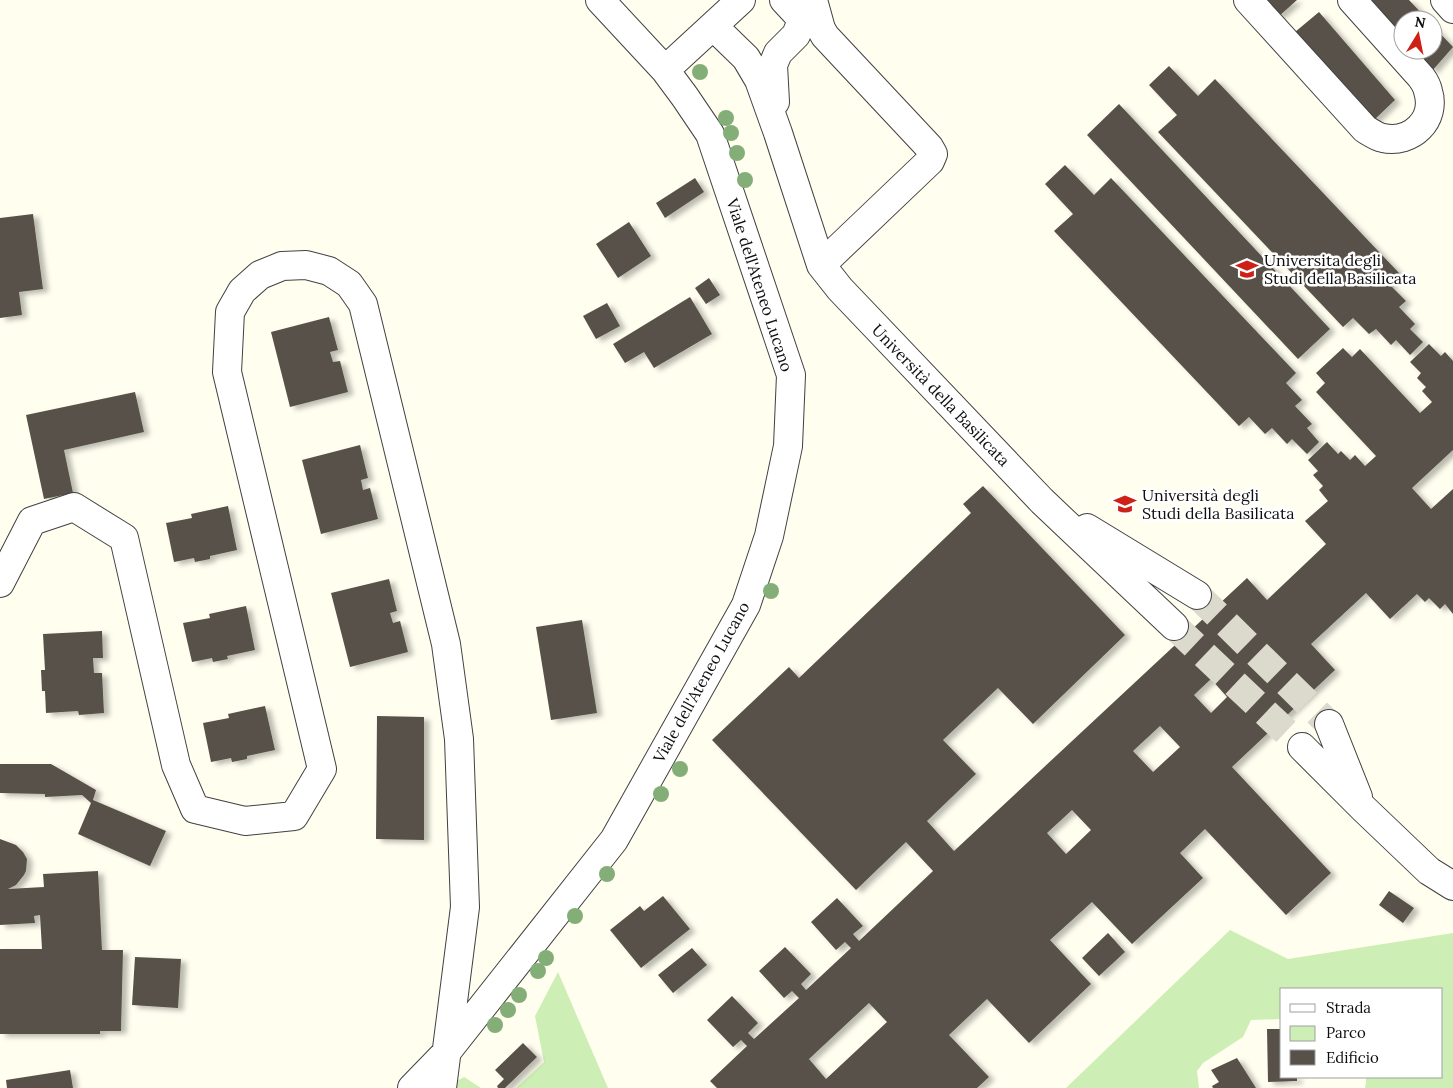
<svg xmlns="http://www.w3.org/2000/svg" width="1453" height="1088" font-family="Lora,serif">
	<style>
		.green { fill: #cdeeb4 }
		.building { fill: #585149; fill-rule: evenodd; filter: url(#shadow) }
		.lines { fill: none; stroke-linecap: round; stroke-linejoin: round }
		.minor-tunnel { stroke: #dbdacd; stroke-width: 28; stroke-dasharray: 28 14; stroke-linecap: butt }
		.minor-casing { stroke: #414141; stroke-width: 30 }
		.minor { stroke: #fff; stroke-width: 28 }
		.tree { fill: #84ae78 }
		.labels { text-anchor: middle; stroke-width: 5; stroke-linejoin: round; paint-order: stroke }
		.poi-label { font-size: 16px; fill: #0e0e0e; stroke: #fff; text-anchor: start }
		.street-label { font-size: 16px; fill: #0e0e0e; stroke: #fff }
	</style>
	<defs>
		<filter id="shadow"><feDropShadow dx="5.5" dy="3" stdDeviation="2.5" flood-color="#0004"/></filter>
	</defs>
	<rect width="100%" height="100%" fill="#fffeef"/>
	<path class="green" d="M1230,930L1288,959L1453,933V1088H1365L1366,1083V1077H1442V989H1282V1019L1251,1020L1243,1037L1203,1063L1197,1071L1199,1088H1066Z
		M558,972L608,1088H516L544,1062L535,1016Z
		M464,1077L481,1088H444Z"/>
	<path class="building" d="M1263,0H1297L1278,17Z
		M1366,0H1409L1428,20H1403V40Z
		M1319,12L1395,100L1373,121L1295,32Z
		M1433,26L1453,47L1432,71L1412,50H1433Z
		M1169,66L1198,96L1215,79L1400,274L1389,284L1406,301L1399,307L1415,324L1410,329L1423,342L1410,355L1396,340L1391,345L1376,329L1369,334L1353,318L1343,327L1158,132L1177,115L1149,85Z
		M1119,104L1330,329L1298,359L1087,135Z
		M1065,165L1094,195L1111,178L1296,373L1286,383L1302,400L1295,406L1312,424L1307,428L1319,442L1307,454L1292,439L1287,444L1272,428L1265,434L1249,417L1239,426L1054,231L1073,214L1045,184Z
		M695,178L704,192L665,218L656,203Z
		M33,214L43,289L19,292L22,315L0,318V218Z
		M629,222L651,256L618,278L596,244Z
		M709,278L720,295L706,304L695,288Z
		M690,297L712,334L654,368L644,352L625,363L613,344Z
		M607,303L620,326L596,339L583,316Z
		M329,317L338,350L330,352L333,362L340,361L348,392L290,407L271,332Z
		M1429,344L1441,356L1445,352L1453,361V450L1412,488L1431,509L1453,489V614L1445,604L1440,609L1429,598L1425,602L1417,594L1390,619L1366,593L1311,644L1335,670L1232,767L1331,873L1286,915L1205,829L1180,853L1203,878L1132,944L1092,902L1050,940L1091,984L1029,1043L987,999L949,1035L989,1077L977,1088H717L710,1081L747,1046L741,1040L733,1047L707,1020L732,996L758,1023L748,1033L754,1039L799,998L792,991L784,998L759,971L785,947L811,974L801,984L806,990L851,948L845,942L836,950L811,922L837,898L863,926L853,934L859,941L933,871L906,842L856,890L712,740L789,667L799,678L971,513L963,504L983,486L1125,635L1033,724L998,688L943,740L976,774L927,821L954,851L1247,578L1267,600L1326,544L1305,521L1328,501L1319,490L1323,486L1313,475L1318,471L1308,460L1327,442L1338,454L1341,451L1350,460L1355,455L1365,466L1376,456L1316,392L1325,383L1316,373L1343,348L1352,357L1360,349L1420,413L1432,402L1422,391L1426,387L1417,378L1421,373L1410,362ZM1211,679L1227,697L1211,713L1194,695ZM1160,726L1180,747L1153,772L1133,751ZM1072,810L1091,830L1066,854L1047,833ZM869,1003L887,1022L826,1079L809,1059Z
		M135,392L144,432L64,450L73,493L44,499L26,415Z
		M360,445L368,478L361,480L363,490L370,488L378,519L321,534L302,460Z
		M228,506L237,550L210,556V559L195,562L194,558L174,562L166,523L192,518L191,514Z
		M389,579L397,611L390,613L393,623L400,621L408,652L350,667L331,593Z
		M246,606L255,650L227,656L228,659L213,662L212,658L192,662L183,623L210,618L209,614Z
		M582,620L597,713L551,720L536,627Z
		M102,631L103,658H93L94,673H102L104,713L79,715L78,711L46,713L45,691H42L41,670H45L43,634Z
		M265,706L275,750L247,756V759L232,762L231,758L211,762L203,723L229,718L228,714Z
		M377,716L424,717V840L376,839Z
		M0,764H51L96,790L93,800L166,831L150,866L78,834L91,803L82,795L45,797V794L0,793Z
		M0,839L16,845L23,852L27,859L26,871L24,875L16,885L8,889L44,887L43,874L98,871L102,950H123L121,1031H100V1034H0V949H42L40,915L34,916L35,923L0,925Z
		M1389,891L1414,908L1403,923L1379,905Z
		M663,896L690,929L641,968L610,930L640,906L644,911Z
		M1108,933L1125,952L1099,976L1082,958Z
		M692,948L707,965L673,993L658,975Z
		M135,957L181,959L178,1008L132,1005Z
		M1267,1029H1282V1077H1297V1081L1268,1082Z
		M523,1043L537,1057L505,1088H498L497,1086L504,1079L495,1070Z
		M1237,1058L1256,1088H1213L1212,1086L1219,1082L1211,1070Z
		M70,1070L73,1088H7L6,1080Z"/>
	<g class="lines">
		<path class="minor-tunnel" d="M1197,595L1329,724
			M1174,626L1302,747"/>
		<g class="minor-casing">
			<path id="minor" d="M813,0L821,29L825,36L929,147L933,154L930,161L821,265
				M1248,0L1365,129C1370,132 1377,137 1383,138C1411,144 1437,120 1428,91C1427,86 1424,81 1421,77L1352,0
				M1445,0L1453,9
				M713,26L746,58L759,80L778,133L821,265L840,289L1042,501L1174,626
				M665,70L741,0
				M775,102L773,65L778,53L796,35L801,23L798,15L784,0
				M1087,528L1197,595
				M0,583L32,521L74,507L124,538L176,765L195,809L245,821L294,816L322,769L227,372L230,312L242,291L260,275L282,266L306,265L329,271L349,284L363,304L446,644L459,739L465,907L442,1088
				M1329,724L1358,797
				M1302,747L1363,808L1429,871L1453,886
				M412,1088L445,1054L614,840L746,605L769,536L788,446L791,375L710,134L685,97L665,70L600,0"/>
		</g>
		<use href="#minor" class="minor"/>
	</g>
	<g class="tree">
		<circle cx="700" cy="72" r="8"/>
		<circle cx="726" cy="118" r="8"/>
		<circle cx="731" cy="133" r="8"/>
		<circle cx="737" cy="153" r="8"/>
		<circle cx="745" cy="180" r="8"/>
		<circle cx="771" cy="591" r="8"/>
		<circle cx="680" cy="769" r="8"/>
		<circle cx="661" cy="794" r="8"/>
		<circle cx="607" cy="874" r="8"/>
		<circle cx="575" cy="916" r="8"/>
		<circle cx="546" cy="958" r="8"/>
		<circle cx="538" cy="971" r="8"/>
		<circle cx="519" cy="995" r="8"/>
		<circle cx="508" cy="1010" r="8"/>
		<circle cx="495" cy="1025" r="8"/>
	</g>
	<defs>
		<g id="university-bare" transform="scale(1.725)"><path d="M0-5L7-2L0 1L-7-2ZM-4 1L0 2.5L4 1V4Q0 6-4 4Z" fill="#cd2117" stroke="#fff" stroke-width="2.5" paint-order="stroke"/></g>
	</defs>
	<g fill-rule="evenodd">
		<use href="#university-bare" x="1247" y="269"/>
		<use href="#university-bare" x="1125" y="504"/>
	</g>
	<g class="labels">
		<g class="poi-label">
			<text x="1264" y="266">Universita degli<tspan x="1264" dy="18">Studi della Basilicata</tspan></text>
			<text x="1142" y="501">Università degli<tspan x="1142" dy="18">Studi della Basilicata</tspan></text>
		</g>
		<g class="street-label">
			<text transform="translate(760 285) rotate(72)" y="6">Viale dell'Ateneo Lucano</text>
			<text transform="translate(941 395) rotate(46)" y="6">Università della Basilicata</text>
			<text transform="translate(701 682) rotate(-61)" y="6">Viale dell'Ateneo Lucano</text>
		</g>
	</g>
	<rect x="1280" y="988" width="162" height="90" fill="#ffffff" stroke="#9f9f9f"/>
	<rect x="1290" y="1004" width="25" height="8" fill="#ffffff" stroke="#9f9f9f"/>
	<text x="1326" y="1013" font-size="15" fill="#0e0e0e">Strada</text>
	<rect x="1290" y="1026" width="25" height="15" fill="#cdeeb4" stroke="#9f9f9f"/>
	<text x="1326" y="1038" font-size="15" fill="#0e0e0e">Parco</text>
	<rect x="1290" y="1050" width="25" height="15" fill="#585149" stroke="#9f9f9f"/>
	<text x="1326" y="1063" font-size="15" fill="#0e0e0e">Edificio</text>
	<g transform="translate(1418 35) rotate(10)"><circle r="24" fill="#ffffff" stroke="#9f9f9f"/>
	<path d="M0-4L9 19L0 12L-9 19Z" fill="#cd2117"/>
	<text y="-8" font-size="14" font-weight="bold" text-anchor="middle" fill="#0e0e0e">N</text>
	</g>
</svg>
